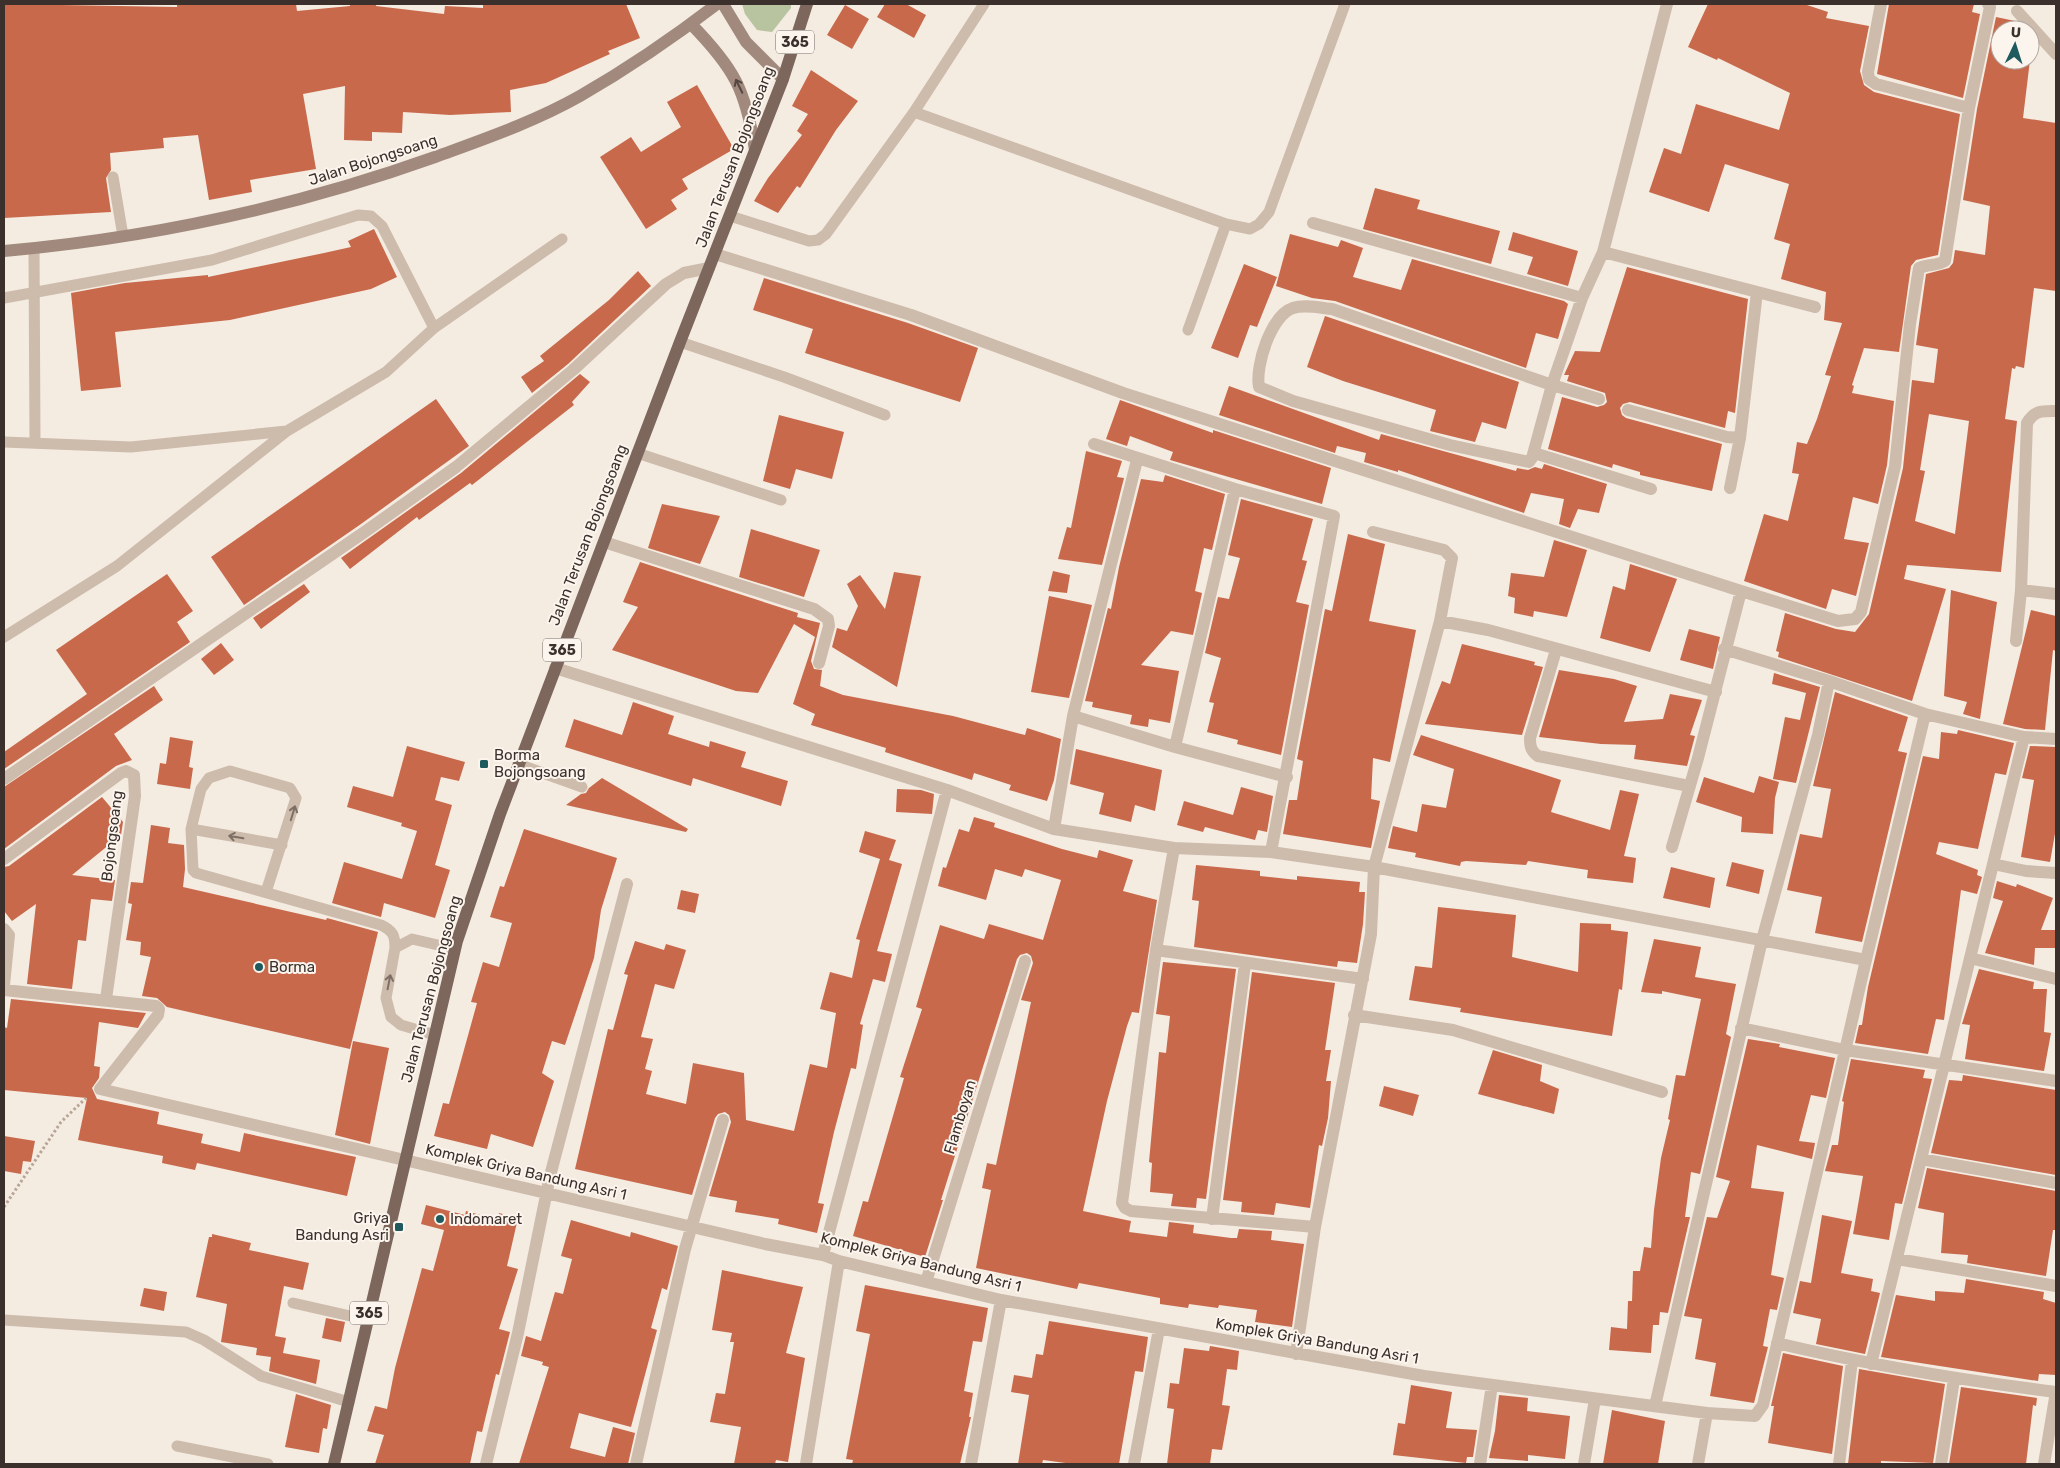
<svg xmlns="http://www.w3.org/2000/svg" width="2060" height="1468" font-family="Rubik,sans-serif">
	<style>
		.green { fill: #b8c4a0 }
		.building { fill: #c8694b; fill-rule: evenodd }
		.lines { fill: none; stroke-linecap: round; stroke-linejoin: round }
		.path { stroke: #b9a596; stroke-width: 3; stroke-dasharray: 2.5 2.5; stroke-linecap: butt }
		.service { stroke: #cdbbac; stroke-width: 11 }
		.minor { stroke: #cdbbac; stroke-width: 12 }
		.secondary { stroke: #a18a7d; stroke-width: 12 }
		.primary { stroke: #7d675c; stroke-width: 12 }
		.oneway { stroke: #544640 }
		.oneway2 { stroke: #7d6f65 }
		.poi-dot { fill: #1f5a5e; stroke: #fbf5ee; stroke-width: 2 }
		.labels { text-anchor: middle; stroke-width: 4; stroke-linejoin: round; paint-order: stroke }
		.shield { fill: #fbf5ee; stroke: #756b66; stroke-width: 1 }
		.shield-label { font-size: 14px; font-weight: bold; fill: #3b302b }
		.street-label { font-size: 15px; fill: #3b302b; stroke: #fbf5ee }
		.poi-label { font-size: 15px; fill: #3b302b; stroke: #fbf5ee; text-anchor: start }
	</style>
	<rect width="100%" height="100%" fill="#f4ebe1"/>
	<path class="green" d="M742,4H791V8L772,32L757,30L745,14Z"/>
	<path class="building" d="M4,4L177,7V4H296L297,11L350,6V4H376V6L444,14L445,6L483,8V4H626L640,38L608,51L610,54L546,83L510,90L511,112L450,115L403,112L402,133L372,132V141L344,140L345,86L303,94L316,169L250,180L252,192L209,200L198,135L163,138L164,148L110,153L111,170L106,178L111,212L4,218Z
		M885,4H906L926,15L914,38L877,17Z
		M1708,4H1804L1828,12L1826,18L1869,26L1860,71L1864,85L1874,92L1960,114L1938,255L1916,260L1911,266L1899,352L1864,348L1852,385L1854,386L1852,393L1894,401L1887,465L1878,504L1853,497L1844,539L1869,543L1856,596L1832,589L1826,609L1744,581L1764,514L1788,521L1799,474L1792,473L1797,442L1807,444L1817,419L1831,376L1825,375L1842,323L1824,320L1826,292L1781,279L1790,244L1774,239L1789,184L1725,164L1709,212L1649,192L1664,148L1681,154L1696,104L1779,130L1790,93L1718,58L1717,60L1688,47Z
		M1889,4H1974L1972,12L1980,14L1963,98L1877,74Z
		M845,5L869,19L852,49L827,35Z
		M1996,17L2015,21L2014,30H2000V60H2030L2023,118L2056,123V291L2034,288L2024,368L2016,366L2015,369L2012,368L2005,419L2017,421L2001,572L1907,565L1904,579L1946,589L1912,701L1778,657L1779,652L1776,651L1785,613L1836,629L1855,632L1869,614L1903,468L1912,380L1934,383L1938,349L1916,345L1926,274L1949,268L1953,263L1955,250L1985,255L1990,206L1963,200L1977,109ZM1929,414L1969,421L1955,534L1915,521L1925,471L1920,470Z
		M811,70L858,101L836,130L800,188L797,186L778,213L754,201L768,178L802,135L797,131L808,114L792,106Z
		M697,85L734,149L682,179L688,189L671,200L677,209L646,229L600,157L631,137L641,152L681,127L667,102Z
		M1375,188L1420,200L1417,209L1500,231L1491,264L1363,229Z
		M374,229L397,277L371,289L230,320L115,332L121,387L81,391L71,293L125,283L208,275V277L324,253L351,247L348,241Z
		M1513,232L1578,251L1568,286L1527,274L1533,257L1508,250Z
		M1290,234L1338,247L1341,240L1363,248L1353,277L1401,290L1412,259L1564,301L1568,304L1558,339L1536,333L1526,368L1335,301L1312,298L1276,286Z
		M1244,264L1277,277L1257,327L1250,325L1238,358L1211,348Z
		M1627,267L1748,299L1735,413L1728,411L1725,428L1630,402L1623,404L1620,408L1622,415L1626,418L1722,444L1712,491L1640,475V472L1613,464L1612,468L1548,449L1562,397L1597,407L1604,405L1607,402L1605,393L1567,381L1569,375H1564L1575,351L1600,352Z
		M638,271L651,286L568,364L532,393L521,377L544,361L540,356L609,300Z
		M764,278L908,323L978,348L960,402L805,353L813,329L753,310Z
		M1325,316L1519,382L1506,429L1482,422L1475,442L1430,431L1436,410L1343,381L1307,367Z
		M580,374L590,382L572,402L574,405L472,485L470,483L419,520L417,517L350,569L341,558L461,473Z
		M1229,386L1379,440L1381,434L1516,471L1517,468L1528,470L1535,467L1542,469L1544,464L1607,484L1599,513L1578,509L1570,528L1559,524L1564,499L1531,493L1524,513L1398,470V472L1364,462L1366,453L1337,446L1335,453L1219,415Z
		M436,399L469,446L361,524L244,605L211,557Z
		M1120,400L1213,433V430L1331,468L1322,504L1170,460L1173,452L1130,436L1127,446L1106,439Z
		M779,415L844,432L832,479L796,469L790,489L763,481Z
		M1086,451L1122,461L1117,477L1124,478L1102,565L1058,559L1067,527L1071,528Z
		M1165,475L1225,494L1212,550L1204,548L1195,591L1202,593L1193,635L1171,631L1141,665L1179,671L1170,723L1149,719L1148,727L1130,724L1132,715L1092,707L1093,702L1085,701L1108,608L1111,609L1119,567L1141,479L1163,482Z
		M1241,499L1313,519L1302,560L1307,561L1296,602L1309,605L1281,755L1237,744L1238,740L1207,732L1214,703L1209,702L1221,658L1205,653L1218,597L1229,599L1240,558L1228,555Z
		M662,504L720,516L700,564L648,548Z
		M751,529L820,550L804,597L739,577Z
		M1348,534L1385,544L1369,621L1416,630L1390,762L1373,758L1371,799L1380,801L1371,848L1283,834L1289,800H1297L1303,761L1297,759L1325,609L1332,611Z
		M1554,540L1587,550L1567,617L1534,611L1533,617L1514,613L1515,598L1508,596L1511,573L1544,577Z
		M640,562L798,613L797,617L820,623L811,661L814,669L822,670L820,686L843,695L953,716L1025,735L1027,728L1061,739L1054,780L1047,801L1009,790L1011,785L974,773L972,780L885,752L886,748L811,725L815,714L793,704L815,637L794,624L758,693L736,691L612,650L638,607L623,602Z
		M1630,564L1677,579L1650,652L1600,638L1613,586L1625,590Z
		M1053,571L1070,575L1067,593L1048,591Z
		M894,572L921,576L897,687L832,647L837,628L847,631L858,606L847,584L860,575L885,609Z
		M167,574L193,611L177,622L190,642L4,769V752L87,694L56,650Z
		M304,584L310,592L261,629L253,618Z
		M1951,590L1997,602L1980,719L1963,714L1967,702L1944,696Z
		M1049,596L1092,605L1069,698L1031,692Z
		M2031,610L2056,616V651L2053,650L2045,730L2025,729L2003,724Z
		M1689,629L1720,637L1713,669L1680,660Z
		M221,643L234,660L214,675L201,659Z
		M1462,644L1535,662L1534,665L1543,667L1522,735L1425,724L1442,681L1450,684Z
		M1559,670L1614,679L1637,686L1624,722L1663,719L1670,694L1702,700L1690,735L1695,736L1687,766L1634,759L1636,745L1601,744L1539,737Z
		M1774,673L1820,687L1796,783L1773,779L1785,717L1800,720L1806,693L1772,684Z
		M154,686L163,700L114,734L132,760L116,766L4,849V787Z
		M1835,692L1908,717L1898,751L1907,753L1862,942L1815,933L1822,897L1787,890L1800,834L1822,838L1831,789L1813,786Z
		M633,702L674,716L668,734L709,747L710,741L746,752L741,767L788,781L781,806L693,778L691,786L565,747L574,719L622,735Z
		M1958,730L2014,743L2006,775L1995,773L1978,849L1939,842L1936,854L1978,870L1977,875L1982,877L1977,894L1961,890L1944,1020L1936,1019L1928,1054L1855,1043L1859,1025H1862L1868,987L1923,756L1939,759L1941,732L1957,734Z
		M1421,735L1561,780L1551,812L1610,830L1620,790L1639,794L1624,856L1636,858L1633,883L1587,878L1588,870L1528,861L1526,865L1466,861L1461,862L1460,866L1415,857L1416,853L1388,848L1393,826L1417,832L1422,804L1446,808L1454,769L1413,755Z
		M170,737L193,741L189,767L193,768L190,789L157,784L160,763L166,764Z
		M407,746L465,762L459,781L441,777L435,800L452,805L435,865L450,870L435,918L384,903L381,917L332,903L344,862L402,879L417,831L401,826L402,823L347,807L353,786L393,797Z
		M2030,746L2056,747V828L2050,862L2021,857L2034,780L2022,778Z
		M1076,749L1162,770L1155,811L1135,805L1131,822L1099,814L1104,793L1070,784Z
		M1759,776L1779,782L1775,798L1773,834L1741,832L1742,817L1696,802L1704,777L1754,793Z
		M602,778L688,829L686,832L566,805L581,794L586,793L589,788Z
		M1241,787L1273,796L1267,832L1258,830L1255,840L1205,827L1203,832L1177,825L1184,801L1233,815Z
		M897,789L921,790L934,794L932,814L896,812Z
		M102,797L123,822L121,835L72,875L115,880L112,901L91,899L86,941L78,940L72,989L27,984L36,904L12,921L4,911V867L9,866Z
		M974,817L995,823L994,827L1062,849L1097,858L1099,850L1133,860L1123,891L1157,900L1139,1013L1132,1012L1127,1026L1107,1101L1083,1211L1131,1221L1129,1232L1167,1237L1169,1222L1194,1225L1193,1233L1231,1238H1237L1239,1229L1272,1231L1271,1240L1304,1244L1292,1327L1255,1322L1257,1310L1219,1305L1218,1308L1189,1304L1188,1308L1160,1304V1298L1079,1283L1077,1289L976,1268L991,1190L982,1188L987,1163L996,1165L1031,1002L1021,1000L1033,963L1031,956L1027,953L1020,955L1017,959L941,1200H943L925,1257L853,1236L863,1201L868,1202L904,1078L900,1077L922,1009L916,1007L940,925L984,939L989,924L1043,940L1061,880L1025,869L1022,877L995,869L986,900L938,886L943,867L946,868L959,829L969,832Z
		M151,825L170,828L168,843L184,845L185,869L183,887L326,920L327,918L378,932L350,1049L167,1007L157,998L142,996L151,957L140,955L141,942L126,940L132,904L128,903L131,882L143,883Z
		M524,829L617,858L601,910L594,958L565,1045L552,1041L542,1073L554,1081L533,1147L491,1134L487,1149L434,1136L443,1103L449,1104L477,1003L471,1002L483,962L499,967L512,923L490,917L500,886L504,887Z
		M865,831L896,840L889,860L902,864L877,951L892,954L885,982L873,979L860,1024L863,1025L856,1069L851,1068L834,1132L818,1203L824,1204L817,1233L778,1224L779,1219L735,1212L737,1201L709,1196L731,1122L729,1115L725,1112L718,1114L715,1118L692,1195L575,1169L608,1029L613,1030L628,975L624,974L635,941L664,950L666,944L686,950L674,989L655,984L641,1037L653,1039L645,1069L652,1071L646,1094L686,1104L693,1063L744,1073L746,1120L794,1131L810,1064L827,1068L836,1013L820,1009L830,972L852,978L860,940L856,939L880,859L859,852Z
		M1732,862L1764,870L1759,894L1726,886Z
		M1196,865L1260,871V876L1297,880V876L1360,882L1359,892H1365L1363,924L1357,963L1338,961L1337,967L1194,947L1199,901L1192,900Z
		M1671,867L1715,878L1710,908L1663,898Z
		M1997,881L2016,887L2017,884L2053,898L2041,930H2056V948H2035L2034,965L1985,953L2003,901L1993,898Z
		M681,890L699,894L695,913L677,909Z
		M1438,907L1516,915L1512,957L1578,972L1580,923L1611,924V930L1628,932L1622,990L1619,989L1612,1036L1460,1012L1461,1008L1409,1000L1415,966L1432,968Z
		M1654,939L1701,947L1695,977L1736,984L1726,1034L1731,1037L1700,1174L1691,1172L1685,1217H1690L1668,1313L1660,1312L1659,1325H1653L1651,1353L1609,1350L1611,1327L1627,1329L1628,1301H1632L1633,1271H1640L1644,1247L1651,1248L1654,1210L1661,1158L1670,1120L1668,1119L1676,1075L1685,1076L1701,999L1662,991V994L1641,992Z
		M1163,962L1236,969L1206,1199L1197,1198L1196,1208L1171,1206L1173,1194L1150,1192L1152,1163L1149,1162L1159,1052L1166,1053L1170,1016L1156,1014Z
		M1979,969L2034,982L2033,989H2047L2044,1032L2051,1033L2044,1071L1965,1059L1970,1025L1962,1024Z
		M1252,972L1335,983L1325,1050H1331L1326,1081H1331L1328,1118L1322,1146L1319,1145L1310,1208L1276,1203L1274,1215L1241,1212L1242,1202L1223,1200Z
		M11,999L146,1013L138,1028L99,1022L94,1066L100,1067L99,1078L92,1088L97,1099L159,1112L157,1124L203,1134L201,1143L240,1152L244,1133L356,1157L347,1196L197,1163L195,1170L162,1163L163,1156L78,1140L87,1098L4,1090V1027L7,1028Z
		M1748,1039L1780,1044L1779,1047L1835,1058L1826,1098L1811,1095L1799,1141L1815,1143L1812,1159L1757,1145L1751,1188L1784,1192L1771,1275L1784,1278L1777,1310L1770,1309L1763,1346L1768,1347L1754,1403L1710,1396L1716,1363L1695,1359L1702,1319L1684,1316L1707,1217L1717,1218L1730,1181L1716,1177Z
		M353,1041L389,1048L370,1144L335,1135Z
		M1493,1050L1542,1065L1540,1081L1559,1089L1554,1114L1478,1094Z
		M1851,1059L1925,1070L1923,1078L1932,1079L1902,1204L1895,1203L1889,1240L1853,1234L1863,1176L1825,1171L1832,1145H1838L1844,1102L1842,1101Z
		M1963,1075L2056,1090V1175L1931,1153L1949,1080L1962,1081Z
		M1384,1086L1419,1095L1413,1116L1379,1106Z
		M4,1136L35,1141L31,1162L23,1161L21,1174L4,1171Z
		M1927,1168L2056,1191V1230H2053L2046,1276L1967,1263L1968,1255L1941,1253L1944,1213L1918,1208Z
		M426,1205L465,1215L466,1211L498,1220L499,1213L518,1218L507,1266L518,1269L499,1329L510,1332L499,1375L496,1374L482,1432L477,1431L470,1464H375L384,1435L367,1431L375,1406L387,1409L395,1368L422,1268L433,1271L444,1230L421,1224Z
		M1822,1215L1852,1221L1841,1273L1873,1279L1871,1291L1880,1293L1865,1354L1816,1344L1821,1319L1793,1313L1800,1281L1811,1283Z
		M571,1220L630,1237L631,1232L678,1246L667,1290L662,1288L651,1328L657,1330L631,1427L579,1413L570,1448L605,1457L613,1427L635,1433L628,1464H519L549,1367L542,1365L543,1362L521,1356L526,1336L541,1341L555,1292L563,1294L572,1259L561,1256Z
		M212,1234L251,1243L249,1250L309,1263L303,1290L284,1286L275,1336L286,1338L283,1353L320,1360L316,1384L269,1371L271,1357L256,1355L257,1348L221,1342L227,1304L196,1297L209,1237H212Z
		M722,1270L803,1287L786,1353L805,1358L788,1462L776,1460L775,1464H734L741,1427L710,1422L716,1393L725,1394L734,1342H730L732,1333L712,1330Z
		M1966,1279L2044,1292L2043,1299L2056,1303V1375L2039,1374L2038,1381L1881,1357L1896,1295L1935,1301V1291L1964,1293Z
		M865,1285L988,1308L982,1342L973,1341L964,1391L973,1393L969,1417H971L960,1464H852L853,1460L846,1459L870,1334L856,1331Z
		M144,1288L167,1292L164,1311L140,1306Z
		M326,1318L345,1322L341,1342L322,1338Z
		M1049,1321L1148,1337L1143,1372L1135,1371L1119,1464H1073L1043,1460L1042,1464H1018L1029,1395L1011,1392L1014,1375L1032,1378L1036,1354L1043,1355Z
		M1210,1346L1239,1351L1237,1370L1227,1369L1222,1405L1230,1406L1222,1450L1212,1449L1210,1464H1167L1174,1409L1167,1408L1170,1383L1179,1384L1184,1348L1209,1351Z
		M1783,1353L1843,1366L1832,1454L1768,1443L1774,1406H1771Z
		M1859,1369L1945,1384L1933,1463L1881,1461V1464H1848Z
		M1411,1385L1452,1392L1446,1428L1477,1430L1473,1457H1467L1466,1463L1393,1455L1398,1423L1405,1424Z
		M1961,1387L2037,1398L2036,1406L2033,1405L2026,1464H1949Z
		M296,1394L331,1405L327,1429L323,1428L319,1453L285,1447Z
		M1499,1395L1528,1398L1527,1411L1570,1416L1565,1459L1528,1455V1461L1489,1458L1495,1431Z
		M1612,1410L1665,1421L1658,1464H1603Z"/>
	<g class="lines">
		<path class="path" d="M4,1207L61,1122L86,1098"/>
		<path class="service" d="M914,112L1226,224L1250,229L1259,224L1269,212L1345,4
			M113,177L123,236
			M730,216L809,241L818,240L826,234L914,112L984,4
			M34,248L35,442
			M4,298L212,260L358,215L371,216L382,226L434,328
			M1188,330L1226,224
			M680,342L784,377L885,415
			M4,442L131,447L287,431L386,372L434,328L562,239
			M637,453L781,500
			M4,637L117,566L287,431
			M518,764L582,787
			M191,829L282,845
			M266,892L296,798L290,788L230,771L209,778L201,789L191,829L193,870L196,873L381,925C393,931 395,935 395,948
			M435,1035L401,1025L391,1017L386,998L395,948L412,939L455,949
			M293,1303L368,1320
			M4,1320L186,1332L204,1340L261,1376L349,1402
			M177,1446L268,1464"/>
		<path class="minor" d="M1881,4L1868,72L1869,79L1876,84L1969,108L1990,7L1988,4
			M2017,11L2056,54
			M1313,223L1582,298
			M1603,252L1815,307
			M715,254L911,315L1123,393L1741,591
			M1599,399L1552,385L1332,309C1321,308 1304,304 1293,308C1271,315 1255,366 1259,387L1293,401L1450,445L1529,462L1532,458L1552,385L1582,298L1603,252L1667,4
			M1628,410L1727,437L1740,438L1757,292
			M1094,444L1235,489L1334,516L1271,852
			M1534,453L1651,489
			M1137,460L1073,716L1175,747L1287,777
			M1730,488L1740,438
			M1373,532L1444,550L1452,558L1440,621
			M604,542L814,609L828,619L829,626L819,663
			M2021,590L2056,594
			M2016,641L2021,590L2027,423C2035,410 2042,411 2056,411
			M1724,649L1829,681
			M1556,650L1530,738C1530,747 1531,751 1538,756L1689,786
			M555,668L947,790L1054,829L1174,848L1271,852L1374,867L1440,621L1488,630L1716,692
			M1925,714L2024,737L2056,739
			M1175,747L1235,489
			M4,779L366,531L456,467L573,370L666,284L684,273L709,268
			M1054,829L1073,716
			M1672,847L1698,758L1741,591L1838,621L1855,619L1861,612L1895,466L1910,324L1919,268C1928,264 1937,266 1945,261L1969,108
			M1174,848L1156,950L1122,1203L1125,1208L1131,1211L1315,1227
			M4,859L121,773L126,771L134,775L135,796L106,999
			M1993,864L2026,871L2056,873
			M4,929L9,935L4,985
			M1156,950L1363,979
			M1970,958L2056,979
			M4,990L156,1006L159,1009L158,1015L100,1089L765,1244L823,1255L839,1261L1001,1300L1424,1376L1707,1413L1755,1416L1763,1405L1866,960L1925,714L1829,681L1818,735L1762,940L1655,1406
			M1354,1015L1453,1030L1662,1092
			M1741,1028L1845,1050L2056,1081
			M1921,1159L2056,1183
			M1212,1219L1245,964
			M823,1255L947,790
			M1897,1259L2056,1286
			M926,1282L1025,961
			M1777,1343C1869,1365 1962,1380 2056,1392
			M1296,1354L1315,1227L1371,934L1374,867L1866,960
			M1871,1364L2024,737
			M486,1464L518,1333L550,1176L627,884
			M636,1464L685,1249L723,1120
			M806,1464L839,1261
			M971,1464L1001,1300
			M1134,1464L1159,1329
			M1480,1464L1492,1385
			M1584,1464L1595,1399
			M1698,1464L1707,1413
			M1839,1464L1852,1361
			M1941,1464L1954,1379
			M2044,1464L2056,1392"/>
		<path class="secondary" d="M723,4L746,42L783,79
			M691,24C734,68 746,90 755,150
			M4,251C151,238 295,207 435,157C484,139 534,122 580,96C627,69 674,37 717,4"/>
		<path class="primary" d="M334,1464L457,941L500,814L680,342L783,79L807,4"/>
	</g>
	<defs><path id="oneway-shaft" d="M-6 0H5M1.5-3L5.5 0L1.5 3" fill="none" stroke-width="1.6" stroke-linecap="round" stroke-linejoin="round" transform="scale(1.25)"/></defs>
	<use class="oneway" href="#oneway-shaft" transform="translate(739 86) rotate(-116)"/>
	<g class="oneway2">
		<use href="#oneway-shaft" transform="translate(293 813) rotate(-73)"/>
		<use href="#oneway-shaft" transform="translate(236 837) rotate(-170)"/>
		<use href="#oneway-shaft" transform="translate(389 982) rotate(-79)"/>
	</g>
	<g class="poi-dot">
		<rect x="479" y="759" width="10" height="10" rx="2.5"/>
		<circle cx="259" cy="967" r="5"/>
		<circle cx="440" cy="1219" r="5"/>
		<rect x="394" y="1222" width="10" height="10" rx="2.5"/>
	</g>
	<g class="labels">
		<g class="shield">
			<rect x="776" y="30.5" width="38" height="23" rx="4"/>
			<rect x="543" y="638.5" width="38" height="23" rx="4"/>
			<rect x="350" y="1301.5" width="38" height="23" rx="4"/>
		</g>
		<g class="shield-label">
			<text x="795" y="47">365</text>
			<text x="562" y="655">365</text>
			<text x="369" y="1318">365</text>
		</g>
		<g class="street-label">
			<text transform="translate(735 157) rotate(-69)" y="5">Jalan Terusan Bojongsoang</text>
			<text transform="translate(373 160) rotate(-18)" y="5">Jalan Bojongsoang</text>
			<text transform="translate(588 535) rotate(-69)" y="5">Jalan Terusan Bojongsoang</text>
			<text transform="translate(112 836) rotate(-83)" y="5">Bojongsoang</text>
			<text transform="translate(431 989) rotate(-75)" y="5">Jalan Terusan Bojongsoang</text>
			<text transform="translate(960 1117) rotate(-73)" y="5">Flamboyan</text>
			<text transform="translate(526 1172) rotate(13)" y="5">Komplek Griya Bandung Asri 1</text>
			<text transform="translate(921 1262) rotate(14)" y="5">Komplek Griya Bandung Asri 1</text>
			<text transform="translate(1317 1341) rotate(10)" y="5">Komplek Griya Bandung Asri 1</text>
		</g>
		<g class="poi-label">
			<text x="494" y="760">Borma<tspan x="494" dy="17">Bojongsoang</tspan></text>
			<text x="269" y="972">Borma</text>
			<text x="389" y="1223" text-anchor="end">Griya<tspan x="389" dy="17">Bandung Asri</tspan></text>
			<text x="450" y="1224">Indomaret</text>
		</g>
	</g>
	<rect width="2060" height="1468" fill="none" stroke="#3b302b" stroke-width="10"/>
	<g transform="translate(2015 45) rotate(4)"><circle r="24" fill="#fbf5ee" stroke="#aea6a0"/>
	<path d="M0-4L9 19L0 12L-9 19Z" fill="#1f5a5e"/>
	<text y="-8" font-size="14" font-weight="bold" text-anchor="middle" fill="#3b302b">U</text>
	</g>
</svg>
